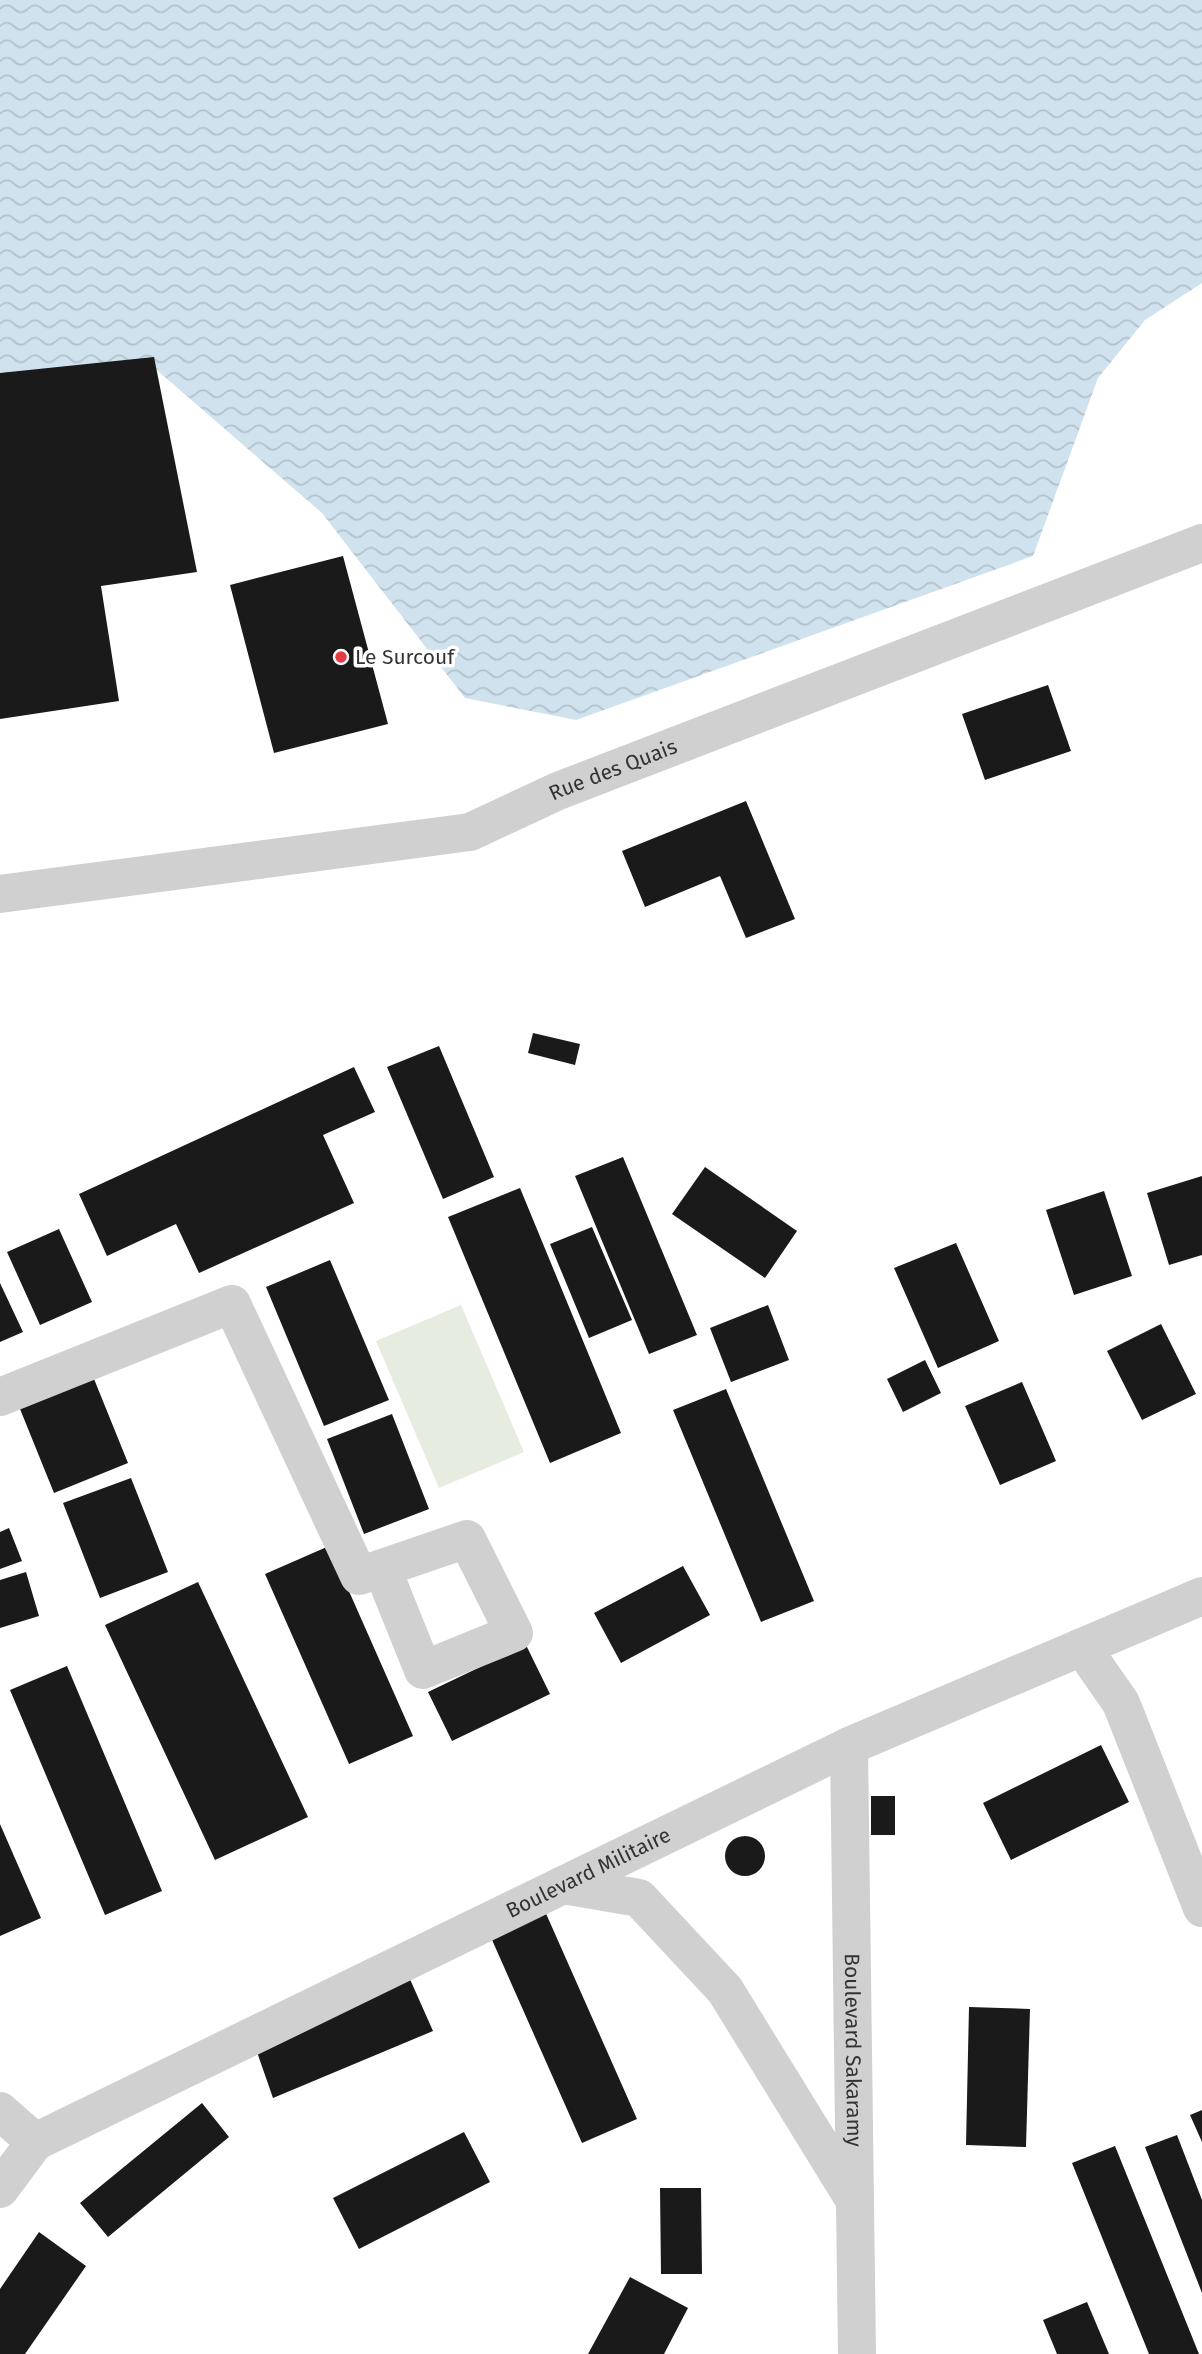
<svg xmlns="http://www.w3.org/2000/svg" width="1202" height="2354" font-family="'Fira Sans',sans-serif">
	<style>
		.grass { fill: #e6ecdf }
		.water { fill: url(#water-waves) }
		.building { fill: #1a1a1a }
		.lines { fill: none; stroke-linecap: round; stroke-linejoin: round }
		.street { stroke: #d0d0d0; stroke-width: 38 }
		.poi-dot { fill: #e63946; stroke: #fff; stroke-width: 2.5 }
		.labels { text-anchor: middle; stroke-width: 7; stroke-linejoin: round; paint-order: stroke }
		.poi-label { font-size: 21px; fill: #333; stroke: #fff; text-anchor: start }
		.street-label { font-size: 21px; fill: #333; stroke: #fff }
	</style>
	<defs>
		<pattern id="water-waves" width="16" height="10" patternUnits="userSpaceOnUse" patternTransform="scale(1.75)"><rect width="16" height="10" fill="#cfe2ee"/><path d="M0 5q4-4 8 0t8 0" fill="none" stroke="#b2c2cd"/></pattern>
	</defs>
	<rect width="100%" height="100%" fill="#fff"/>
	<path class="grass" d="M461,1305L524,1452L439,1488L376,1341Z"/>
	<path class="water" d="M0,0H1202V283L1145,320L1098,378L1033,556L576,720L465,698L322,513L151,365L0,382Z"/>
	<path class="building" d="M154,357L197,572L101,586L119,701L0,719V373Z
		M343,556L388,724L274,753L230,585Z
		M1048,685L1071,751L985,780L962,714Z
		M746,801L795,919L746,938L720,876L645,907L622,851Z
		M533,1033L580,1044L575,1065L528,1053Z
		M439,1046L494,1177L443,1199L387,1067Z
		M354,1067L375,1112L323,1135L354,1203L199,1273L176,1224L107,1256L79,1194Z
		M623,1157L697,1335L649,1354L575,1176Z
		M705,1167L797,1231L765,1278L672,1214Z
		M1202,1176V1255L1169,1265L1147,1193Z
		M520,1188L621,1433L550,1463L448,1217Z
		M1104,1191L1132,1276L1074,1295L1046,1210Z
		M592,1227L632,1320L589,1338L550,1244Z
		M59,1229L92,1302L40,1325L7,1252Z
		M956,1243L999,1341L938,1368L894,1268Z
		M330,1260L389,1400L324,1426L266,1287Z
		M0,1283L23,1332L0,1342Z
		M768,1305L789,1360L731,1382L710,1328Z
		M1161,1324L1196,1394L1142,1420L1107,1351Z
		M925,1360L941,1393L903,1412L887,1379Z
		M92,1374L128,1463L54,1493L18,1404Z
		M1022,1382L1056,1461L1000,1485L965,1406Z
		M726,1389L814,1601L761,1622L673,1410Z
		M392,1414L429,1509L364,1534L327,1439Z
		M131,1478L168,1572L100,1598L63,1503Z
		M9,1528L22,1561L0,1569V1532Z
		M329,1546L413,1736L349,1764L265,1574Z
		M683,1566L710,1615L621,1663L594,1613Z
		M26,1572L39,1616L0,1628V1580Z
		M198,1582L308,1817L215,1860L105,1625Z
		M526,1645L550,1694L452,1741L428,1692Z
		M67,1666L162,1891L105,1915L10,1690Z
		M1101,1745L1129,1802L1011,1860L983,1803Z
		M871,1796H895V1835H871Z
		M0,1824L41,1918L0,1936Z
		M725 1856a20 20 0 1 1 40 0a20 20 0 1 1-40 0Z
		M540,1900L637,2119L582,2143L485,1924Z
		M405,1968L433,2031L273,2098L251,2035Z
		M969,2007L1030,2009L1026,2147L966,2145Z
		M202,2103L229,2137L108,2237L80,2203Z
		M1202,2110V2142L1190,2115Z
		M464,2132L490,2182L359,2249L333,2198Z
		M1177,2135L1202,2200V2293L1145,2147Z
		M1115,2146L1199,2354H1149L1072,2163Z
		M660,2188H701L702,2274H661Z
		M39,2232L86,2266L25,2354H0V2289Z
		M630,2277L688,2308L664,2354H588Z
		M1087,2302L1109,2354H1057L1043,2320Z"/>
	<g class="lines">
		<g class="street">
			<path id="s1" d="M0,894L470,832L558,791L1202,543"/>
			<path d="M0,1397L232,1304L359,1576L467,1539L514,1633L423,1670L382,1568"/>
			<path d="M1082,1647L1121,1703L1202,1908"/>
			<path id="s2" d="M849,1746L857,2354"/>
			<path d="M563,1885L639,1898L725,1990L855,2201"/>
			<path d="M0,2111L35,2142"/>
			<path id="s3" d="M0,2189L35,2142L849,1746L1202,1596"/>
		</g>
	</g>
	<circle class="poi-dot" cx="341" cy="657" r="7"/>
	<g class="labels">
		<g class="poi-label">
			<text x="355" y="664">Le Surcouf</text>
		</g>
		<g class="street-label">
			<text dy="7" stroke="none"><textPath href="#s1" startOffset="630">Rue des Quais</textPath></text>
			<text dy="7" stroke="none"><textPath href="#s3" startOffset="674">Boulevard Militaire</textPath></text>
			<text dy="7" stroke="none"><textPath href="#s2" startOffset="304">Boulevard Sakaramy</textPath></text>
		</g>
	</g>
</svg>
